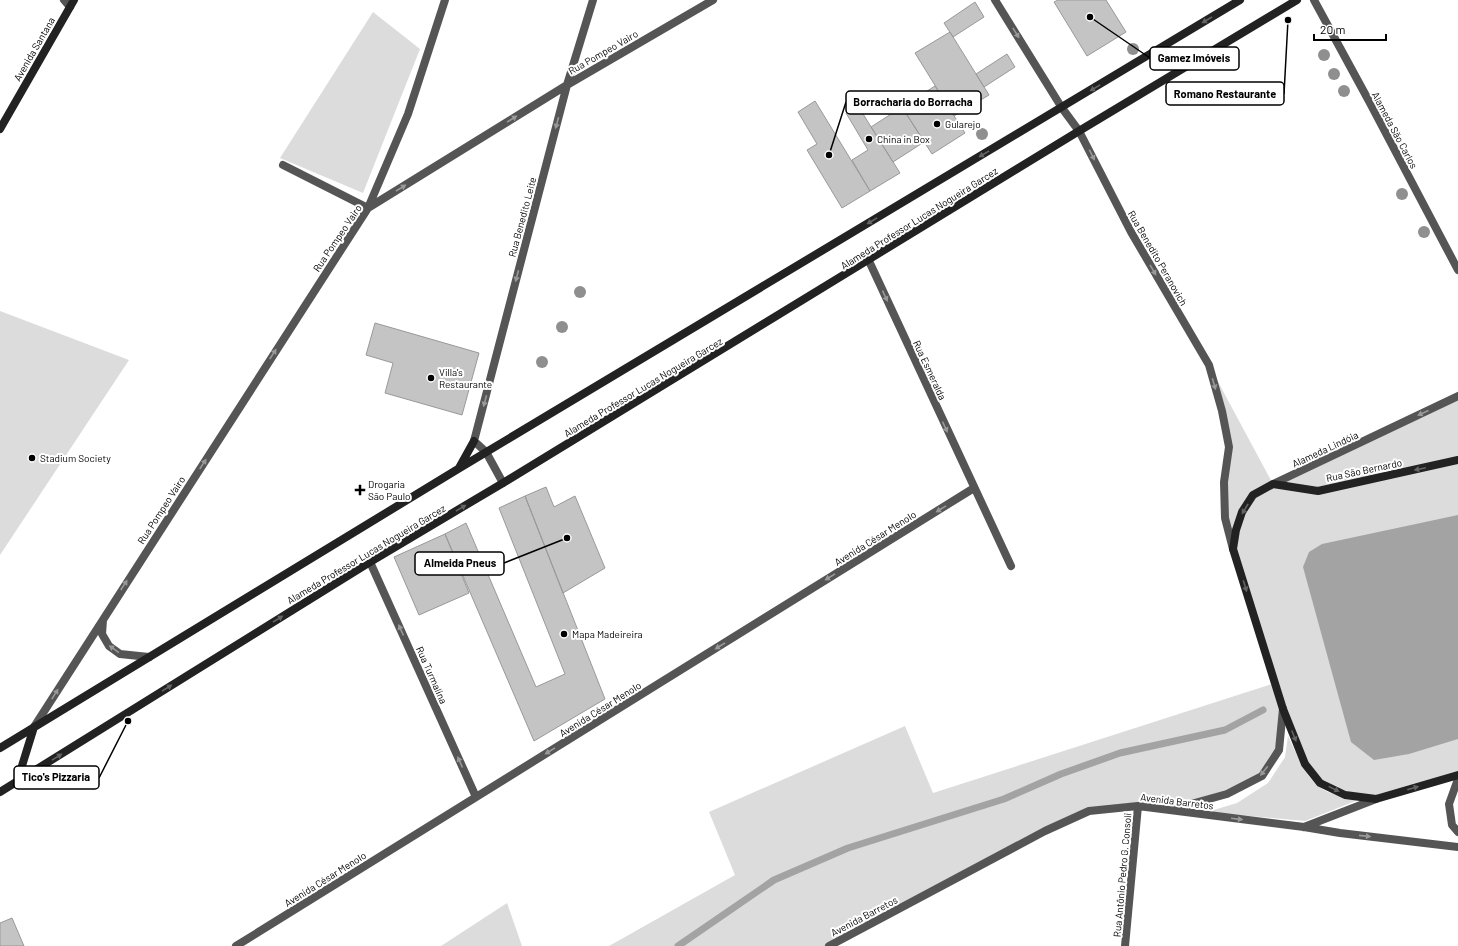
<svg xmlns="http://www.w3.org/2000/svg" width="1458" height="946" font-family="Barlow,sans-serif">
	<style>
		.green { fill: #dcdcdc }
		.water { fill: #a3a3a3 }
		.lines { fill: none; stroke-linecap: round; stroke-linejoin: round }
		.stream { stroke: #a3a3a3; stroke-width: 7 }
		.building { fill: #c4c4c4; stroke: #999 }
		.street { stroke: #555; stroke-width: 8 }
		.secondary { stroke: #222; stroke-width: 8 }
		.tree { fill: #8f8f8f }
		.oneway { fill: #646464 }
		.oneway2 { fill: #999 }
		.poi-dot { fill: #000; stroke: #fff; stroke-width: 1.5 }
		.labels { text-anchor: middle; stroke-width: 4; stroke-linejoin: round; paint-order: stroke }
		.street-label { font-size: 10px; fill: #000; stroke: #fff }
		.poi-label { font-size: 10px; fill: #000; stroke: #fff; text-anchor: start }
		.leader { fill: none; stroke: #000; stroke-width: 1.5 }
		.callout-dot { fill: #000; stroke: #fff; stroke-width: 1.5 }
		.callout { fill: #fff; stroke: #000; stroke-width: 1.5 }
		.callout-label { font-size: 11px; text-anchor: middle; font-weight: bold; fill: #000 }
	</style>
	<rect width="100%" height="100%" fill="#fff"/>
	<path class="green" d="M373,12L420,49L363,193L280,158Z
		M0,311L129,360L0,555Z
		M1209,365L1273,484L1458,396V775L1376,799L1345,795L1320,783L1305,764L1284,710L1279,750L1262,776L1227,794L1170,810L1089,811L829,946H609L735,875L709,812L905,726L933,793L1275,683L1225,518L1229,447Z
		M1288,736C1295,751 1305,775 1318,786C1327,794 1347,798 1358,800L1305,821L1207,812L1237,803L1268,783L1285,757Z
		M507,903L522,946H441Z"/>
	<path class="water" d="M1458,515V739L1409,754L1374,760L1351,742L1303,567L1309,552L1322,544Z"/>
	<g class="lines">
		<path class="stream" d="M678,946L774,880L848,848L1004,799L1061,774L1120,753L1225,730L1263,710"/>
	</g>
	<path class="building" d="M1058,0H1106L1126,32L1087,56L1054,2Z
		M975,2L984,17L953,37L944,23Z
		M950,32L989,95L954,116L915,53Z
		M1007,54L1015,67L984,87L976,74Z
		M935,86L965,133L932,154L902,107Z
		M815,101L870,191L842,208L807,150L817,144L798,112Z
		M858,106L900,173L870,191L852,160L868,150L846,113Z
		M902,107L924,142L893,162L871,127Z
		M375,323L479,353L462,415L385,393L393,363L366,355Z
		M546,487L554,507L575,496L605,568L563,593L525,496Z
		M525,496L605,699L534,741L445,534L466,523L536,687L565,674L499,508Z
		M445,534L469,593L419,615L394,557Z
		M12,918L24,946H0V923Z"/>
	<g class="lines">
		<path class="street" d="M64,0L70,7
			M995,0L1062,108L1079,131L1131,232L1209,365L1222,411L1229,447L1224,482L1225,518L1233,549
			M1314,0L1370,103L1458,270
			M283,165L368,208
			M368,208L408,114L445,0
			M869,261L1011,566
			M503,483L486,452L474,441L567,85L593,0
			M1273,484L1458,396
			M370,562L476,797
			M103,620L102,634L109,646L120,654L149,657
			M34,727L368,208L567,85L713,0
			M1458,779L1449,804L1452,825L1458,832
			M1173,809L1227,794L1262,776L1279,750L1283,709
			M1304,827L1376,799
			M236,946L974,488
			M829,946L1045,831L1089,811L1138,806L1304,827L1340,833L1458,847
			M1125,946L1138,806"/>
		<path class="secondary" d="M0,129L74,0
			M1458,460L1318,491L1273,484L1253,495L1242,512L1236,530L1233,549L1283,709L1305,764L1320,783L1345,795L1376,799L1458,775
			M459,468L474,441
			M0,748L458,469L1240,0
			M17,782L34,727
			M0,792L370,562L503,483L1079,131L1297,0"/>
	</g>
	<g class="tree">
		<circle cx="1133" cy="49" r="6"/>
		<circle cx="1324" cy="55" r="6"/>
		<circle cx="1334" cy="74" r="6"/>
		<circle cx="1344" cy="91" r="6"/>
		<circle cx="982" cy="134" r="6"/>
		<circle cx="1402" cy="194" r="6"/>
		<circle cx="1424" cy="232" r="6"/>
		<circle cx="580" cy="292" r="6"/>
		<circle cx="562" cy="327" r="6"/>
		<circle cx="542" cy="362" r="6"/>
	</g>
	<defs><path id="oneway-solid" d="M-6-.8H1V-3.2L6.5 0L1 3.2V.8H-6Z"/></defs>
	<g class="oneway">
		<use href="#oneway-solid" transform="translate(1207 20) rotate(149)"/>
		<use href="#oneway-solid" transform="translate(1095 88) rotate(149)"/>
		<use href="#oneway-solid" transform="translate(984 154) rotate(149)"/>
		<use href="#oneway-solid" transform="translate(872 221) rotate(149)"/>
		<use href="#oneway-solid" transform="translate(1420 469) rotate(168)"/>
		<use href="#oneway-solid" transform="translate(461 508) rotate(-31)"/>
		<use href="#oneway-solid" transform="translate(1245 509) rotate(121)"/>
		<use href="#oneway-solid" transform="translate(1245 586) rotate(73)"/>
		<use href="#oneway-solid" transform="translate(278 619) rotate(-32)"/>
		<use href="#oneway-solid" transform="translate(167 688) rotate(-32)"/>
		<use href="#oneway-solid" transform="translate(1294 736) rotate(68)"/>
		<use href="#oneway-solid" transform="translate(57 757) rotate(-32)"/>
		<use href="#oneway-solid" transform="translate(1413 788) rotate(-16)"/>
		<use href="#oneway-solid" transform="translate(1334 789) rotate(26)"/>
	</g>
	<g class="oneway2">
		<use href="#oneway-solid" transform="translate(1016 33) rotate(58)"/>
		<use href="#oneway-solid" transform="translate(512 119) rotate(-32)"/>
		<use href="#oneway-solid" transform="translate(557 123) rotate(105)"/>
		<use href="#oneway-solid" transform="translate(1092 155) rotate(63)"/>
		<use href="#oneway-solid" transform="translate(401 188) rotate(-32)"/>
		<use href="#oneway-solid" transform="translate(1153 270) rotate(60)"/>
		<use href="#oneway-solid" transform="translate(517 276) rotate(105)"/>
		<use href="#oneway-solid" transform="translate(885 296) rotate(65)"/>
		<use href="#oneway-solid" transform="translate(273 354) rotate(-57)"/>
		<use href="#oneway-solid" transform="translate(1214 384) rotate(74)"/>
		<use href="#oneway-solid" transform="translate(485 401) rotate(105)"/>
		<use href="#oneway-solid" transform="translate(1423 413) rotate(155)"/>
		<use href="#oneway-solid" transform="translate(945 427) rotate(65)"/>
		<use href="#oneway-solid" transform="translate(203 464) rotate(-57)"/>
		<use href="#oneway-solid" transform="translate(941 509) rotate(148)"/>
		<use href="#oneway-solid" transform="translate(830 577) rotate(148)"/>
		<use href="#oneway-solid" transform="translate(124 585) rotate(-57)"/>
		<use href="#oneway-solid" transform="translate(401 630) rotate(-114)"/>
		<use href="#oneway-solid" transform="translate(720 646) rotate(148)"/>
		<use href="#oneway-solid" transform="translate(114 649) rotate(-144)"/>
		<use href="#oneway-solid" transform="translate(55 694) rotate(-58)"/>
		<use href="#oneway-solid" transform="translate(550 751) rotate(148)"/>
		<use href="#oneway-solid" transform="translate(460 762) rotate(-114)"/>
		<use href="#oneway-solid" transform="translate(1264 771) rotate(128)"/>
		<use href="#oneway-solid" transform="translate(1237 819) rotate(7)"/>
		<use href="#oneway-solid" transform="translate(1365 836) rotate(6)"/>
	</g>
	<g class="poi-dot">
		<circle cx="937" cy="124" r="4"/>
		<circle cx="869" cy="139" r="4"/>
		<circle cx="431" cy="378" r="4"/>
		<circle cx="32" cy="458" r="4"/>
		<path d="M358 484h4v4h4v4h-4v4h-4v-4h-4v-4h4z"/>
		<circle cx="564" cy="634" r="4"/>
	</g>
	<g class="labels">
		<g class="street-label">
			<text transform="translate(34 49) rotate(-60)" y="4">Avenida Santana</text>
			<text transform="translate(603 52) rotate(-30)" y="4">Rua Pompeo Vairo</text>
			<text transform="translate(1395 130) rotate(62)" y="4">Alameda São Carlos</text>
			<text transform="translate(522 217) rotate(-75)" y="4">Rua Benedito Leite</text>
			<text transform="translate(919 218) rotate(-32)" y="4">Alameda Professor Lucas Nogueira Garcez</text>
			<text transform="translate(337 238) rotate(-56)" y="4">Rua Pompeo Vairo</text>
			<text transform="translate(1158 258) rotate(60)" y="4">Rua Benedito Peranovich</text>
			<text transform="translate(930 370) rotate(65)" y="4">Rua Esmeralda</text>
			<text transform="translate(643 387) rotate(-31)" y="4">Alameda Professor Lucas Nogueira Garcez</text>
			<text transform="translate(1325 449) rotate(-25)" y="4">Alameda Lindóia</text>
			<text transform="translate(1364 470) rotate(-12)" y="4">Rua São Bernardo</text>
			<text transform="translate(161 510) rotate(-57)" y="4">Rua Pompeo Vairo</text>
			<text transform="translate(875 538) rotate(-32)" y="4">Avenida César Menolo</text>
			<text transform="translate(366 554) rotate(-31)" y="4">Alameda Professor Lucas Nogueira Garcez</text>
			<text transform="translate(432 675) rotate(66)" y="4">Rua Turmalina</text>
			<text transform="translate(600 709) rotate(-32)" y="4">Avenida César Menolo</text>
			<text transform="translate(1177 801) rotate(7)" y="4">Avenida Barretos</text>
			<text transform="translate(1122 875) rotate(-85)" y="4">Rua Antônio Pedro G. Consoli</text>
			<text transform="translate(325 879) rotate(-32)" y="4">Avenida César Menolo</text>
			<text transform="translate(864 916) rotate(-28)" y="4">Avenida Barretos</text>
		</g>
		<g class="poi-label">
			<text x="945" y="128">Gularejo</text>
			<text x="877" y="143">China in Box</text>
			<text x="439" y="376">Villa's<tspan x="439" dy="12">Restaurante</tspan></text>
			<text x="40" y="462">Stadium Society</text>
			<text x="368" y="488">Drogaria<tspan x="368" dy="12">São Paulo</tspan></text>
			<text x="572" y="638">Mapa Madeireira</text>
		</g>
	</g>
	<path class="leader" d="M1090 17L1150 58M1288 20L1284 94M829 155L846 102M567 538L504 563M128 721L99 778"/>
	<g class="callout-dot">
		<circle cx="1090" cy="17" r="4"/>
		<circle cx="1288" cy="20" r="4"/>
		<circle cx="829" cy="155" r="4"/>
		<circle cx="567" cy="538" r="4"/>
		<circle cx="128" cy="721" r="4"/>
	</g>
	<g class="callout">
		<rect x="1150" y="47" width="89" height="23" rx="4"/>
		<rect x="1166" y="82" width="118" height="23" rx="4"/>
		<rect x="846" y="91" width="135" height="23" rx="4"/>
		<rect x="415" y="552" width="89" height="23" rx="4"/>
		<rect x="14" y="766" width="85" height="23" rx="4"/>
	</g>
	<g class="callout-label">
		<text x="1194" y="62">Gamez Imóveis</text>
		<text x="1225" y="98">Romano Restaurante</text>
		<text x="913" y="106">Borracharia do Borracha</text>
		<text x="460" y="567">Almeida Pneus</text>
		<text x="56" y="781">Tico's Pizzaria</text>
	</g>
	<path d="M1314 34v6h72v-6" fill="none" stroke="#000000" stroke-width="2"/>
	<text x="1320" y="34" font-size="12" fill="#000000" stroke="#ffffff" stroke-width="3" paint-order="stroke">20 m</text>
</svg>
